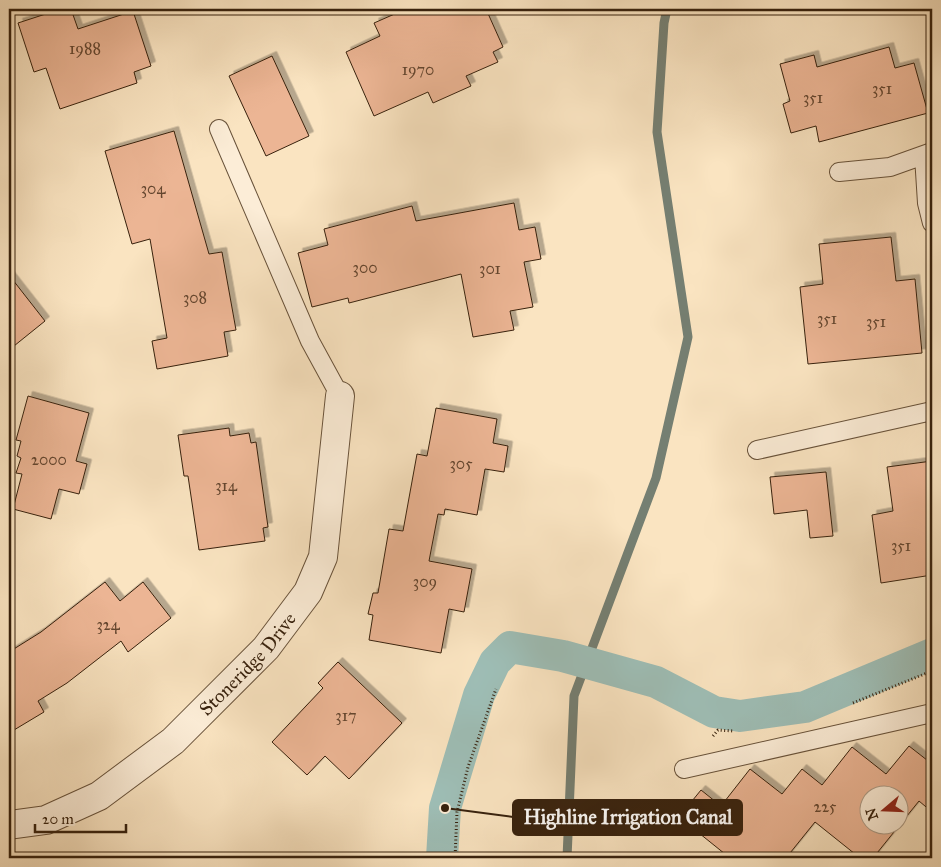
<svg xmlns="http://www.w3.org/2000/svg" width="941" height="867" font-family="'IM FELL Great Primer',serif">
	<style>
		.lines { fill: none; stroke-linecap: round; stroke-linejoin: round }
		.stream { stroke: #757f72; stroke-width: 9 }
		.canal { stroke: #9ebeb6; stroke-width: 32 }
		.building { fill: #ecb594; stroke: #37210d; fill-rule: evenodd; filter: url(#shadow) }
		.lane-casing { stroke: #68523a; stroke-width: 20 }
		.street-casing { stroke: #68523a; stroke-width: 30 }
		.path { stroke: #37210d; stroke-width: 3; stroke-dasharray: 1 2.5; stroke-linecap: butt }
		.lane { stroke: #fcedd7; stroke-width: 18 }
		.street { stroke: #fcedd7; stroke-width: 28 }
		.labels { text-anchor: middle; stroke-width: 4; stroke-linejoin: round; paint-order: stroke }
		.number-label { font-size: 16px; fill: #64462f }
		.street-label { font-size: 19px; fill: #37210d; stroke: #fcedd7 }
		.leader { fill: none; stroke: #37210d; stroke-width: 2 }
		.callout-dot { fill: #37210d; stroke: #fcedd7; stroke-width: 2 }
		.callout { fill: #37210d; stroke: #37210d; stroke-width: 2 }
		.callout-label { font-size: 20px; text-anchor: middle; font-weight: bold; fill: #fff }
	</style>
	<defs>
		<filter id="shadow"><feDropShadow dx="4.5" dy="-4.5" stdDeviation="0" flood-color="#0004"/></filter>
	</defs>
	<rect width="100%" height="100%" fill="#fae4c1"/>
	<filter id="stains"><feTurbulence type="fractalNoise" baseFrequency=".004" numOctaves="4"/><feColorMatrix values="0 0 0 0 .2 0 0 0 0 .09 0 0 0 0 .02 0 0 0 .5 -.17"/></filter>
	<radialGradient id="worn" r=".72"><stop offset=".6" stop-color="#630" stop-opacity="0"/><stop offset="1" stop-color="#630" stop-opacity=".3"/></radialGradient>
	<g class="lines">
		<path class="stream" d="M567,858L574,696L656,478L688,337L657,132L664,23L667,9"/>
		<path class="canal" d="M442,858L445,808L479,695L495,662L510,647L563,656L656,682L714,712L740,716L805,707L932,654"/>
	</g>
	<path class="building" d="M61,9H71L78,29L133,11L151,66L134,72L137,83L60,109L46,68L34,72L18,23Z
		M406,9H486L503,47L493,52L498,62L466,76L471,86L433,103L428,92L374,116L346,52L380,36L374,23Z
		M889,47L895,68L914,63L928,113L819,142L816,126L791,133L783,104L790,101L780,64L814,55L817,67Z
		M272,56L309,136L266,156L229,76Z
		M174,131L209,254L222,252L236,330L224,332L228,356L157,369L152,341L167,338L150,239L132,244L105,151Z
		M514,203L519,230L535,227L541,259L524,262L533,307L510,311L514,330L473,337L461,274L349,303L348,298L312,307L298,253L328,245L324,229L412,206L416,221Z
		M891,237L896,281L915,279L922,353L808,364L800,287L823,284L819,244Z
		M9,275L45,321L9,350Z
		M28,396L89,413L76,461L87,464L79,494L59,489L51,519L13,509L22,474L16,473L21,458L17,456L21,441L16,440Z
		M436,408L497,419L493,443L508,446L504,472L485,469L477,515L445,509L444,515L438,514L429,561L472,569L464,612L449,609L441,653L369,640L373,615L368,614L373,593H378L389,529L403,531L417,454L427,456Z
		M229,428L230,436L249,433L251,443L256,442L268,527L263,528L265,541L199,550L188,476H184L178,435Z
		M932,461V575L881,583L872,515L893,511L887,467Z
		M826,472L833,536L810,538L807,510L774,514L770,477Z
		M105,582L120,601L143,582L171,618L128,652L121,641L67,683L38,701L44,712L9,733V652L41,632Z
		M338,662L402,723L349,779L325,756L307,775L272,742L323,688L318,683Z
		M909,746L932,764V812L919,801L873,858H860L815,822L786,858H730L679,817L701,790L721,806L750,769L782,794L802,769L822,785L852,747L886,774ZM868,794H898V824H868Z"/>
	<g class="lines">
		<g class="lane-casing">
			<path id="lane" d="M219,129L310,341L340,396
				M924,156L927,203L932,223
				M839,172L890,167L932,152
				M757,450L932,411
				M684,769L932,713"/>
		</g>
		<g class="street-casing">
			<g id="street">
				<path id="s1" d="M9,825L46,820L99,796L173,741L266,648L308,592L323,557L340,396"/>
			</g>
		</g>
		<path class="path" d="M853,703L932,671
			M713,736L718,730L734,731
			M455,858L457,812L468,767L496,689"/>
		<use href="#lane" class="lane"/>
		<use href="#street" class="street"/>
	</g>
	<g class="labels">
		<g class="number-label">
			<text x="85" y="54">1988</text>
			<text x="418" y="75">1970</text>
			<text x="882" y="94">351</text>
			<text x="813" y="103">351</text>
			<text x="153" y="194">304</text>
			<text x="365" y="273">300</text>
			<text x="490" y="274">301</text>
			<text x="195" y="303">308</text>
			<text x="827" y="324">351</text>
			<text x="876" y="327">351</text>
			<text x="49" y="465">2000</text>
			<text x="461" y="469">305</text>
			<text x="226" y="491">314</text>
			<text x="901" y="551">351</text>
			<text x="425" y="587">309</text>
			<text x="108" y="630">324</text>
			<text x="346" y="721">317</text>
			<text x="825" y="812">225</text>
		</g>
		<g class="street-label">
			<text dy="7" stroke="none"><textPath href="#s1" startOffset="295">Stoneridge Drive</textPath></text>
		</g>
	</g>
	<path class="leader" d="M445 808L513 817"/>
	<circle class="callout-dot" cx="445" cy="808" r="5"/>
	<rect class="callout" x="513" y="800" width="229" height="35" rx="5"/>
	<g class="callout-label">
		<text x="628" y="824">Highline Irrigation Canal</text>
	</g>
	<rect width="941" height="867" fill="none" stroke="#fae4c1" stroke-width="30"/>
	<rect x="10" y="10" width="921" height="847" fill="none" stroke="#37210d" stroke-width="2.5"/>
	<rect x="15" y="15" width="911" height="837" fill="none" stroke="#37210d"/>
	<g transform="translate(884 810) rotate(251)"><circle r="24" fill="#fcedd7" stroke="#ad9b86"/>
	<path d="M0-4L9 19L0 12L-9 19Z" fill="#8f2418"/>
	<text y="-8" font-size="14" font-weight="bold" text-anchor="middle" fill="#37210d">N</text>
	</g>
	<path d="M35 824v8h91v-8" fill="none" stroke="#37210d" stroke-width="2.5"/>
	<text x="42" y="824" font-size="15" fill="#37210d" stroke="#fcedd7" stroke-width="4" paint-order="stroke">20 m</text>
	<rect width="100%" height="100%" filter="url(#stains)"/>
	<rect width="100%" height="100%" fill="url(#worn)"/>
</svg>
